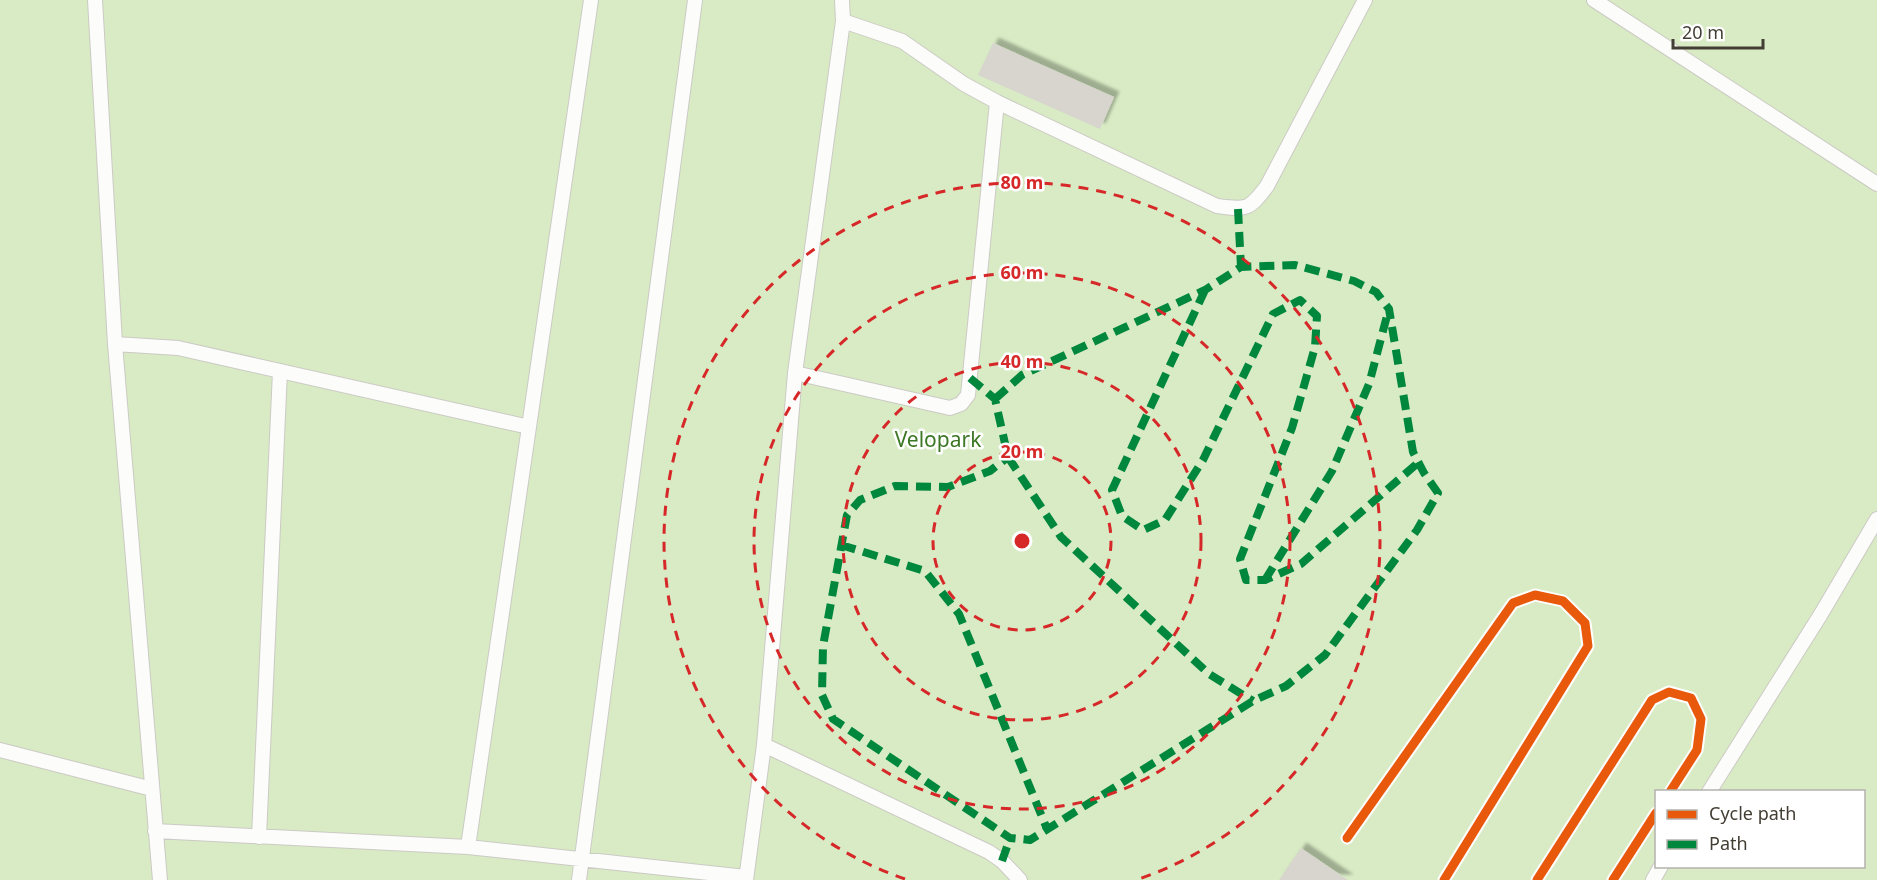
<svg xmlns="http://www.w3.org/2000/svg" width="1877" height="880" font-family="'Noto Sans',sans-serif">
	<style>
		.park { fill: #d8ebc4; fill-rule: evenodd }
		.building { fill: #d7d5ce; filter: url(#shadow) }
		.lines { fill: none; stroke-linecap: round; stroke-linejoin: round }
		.service-casing { stroke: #cccac4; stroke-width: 16 }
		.service { stroke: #fcfcfb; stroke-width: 14 }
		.quiet { stroke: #00873e; stroke-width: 8; stroke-dasharray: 15 8; stroke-linecap: butt }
		.cycleway-casing { stroke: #fff; stroke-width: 13 }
		.cycleway { stroke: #e8590c; stroke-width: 9 }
		.ring { fill: none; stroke: #d62828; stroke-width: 3; stroke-dasharray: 10 8 }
		.labels { text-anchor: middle; stroke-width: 5; stroke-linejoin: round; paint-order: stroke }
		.park-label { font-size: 21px; fill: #3c7724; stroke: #fff }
		.centre { fill: #d62828; stroke: #fff; stroke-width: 3 }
		.ring-label { font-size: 18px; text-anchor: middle; font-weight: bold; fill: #d62828; stroke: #fff; stroke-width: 5; stroke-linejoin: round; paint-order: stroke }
	</style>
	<defs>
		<filter id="shadow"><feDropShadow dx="5.5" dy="-5.5" stdDeviation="1.5" flood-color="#0004"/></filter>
	</defs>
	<rect width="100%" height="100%" fill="#eeede6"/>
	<path class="park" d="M0,0H1877V880H0ZM1656,792H1864V866H1656Z"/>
	<path class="building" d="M993,43L1114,97L1100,129L978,75Z
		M1301,848L1348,880H1279Z"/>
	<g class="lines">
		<g class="service-casing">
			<path id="service" d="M95,0L115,344L160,880
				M1594,0L1877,184
				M843,21L902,41L964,84L997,102L1217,206C1247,210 1249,210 1267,186L1365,0
				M115,344L178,348L529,427
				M795,373L950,408L961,404L968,395L997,102
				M764,745L989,852L1002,861L1020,880
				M0,750L152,789
				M1709,792L1821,614L1877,519
				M155,831L468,847L746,877
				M259,837L280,371
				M468,847L591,0
				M579,880L695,0
				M746,880L764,745L795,373L843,21L842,0
				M1653,880L1661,866"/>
		</g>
		<use href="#service" class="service"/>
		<path class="quiet" d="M1238,209L1241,267
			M1205,290L1112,490L1122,516L1143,530L1165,520L1203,460L1273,314L1300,300L1317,316L1315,347L1292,428L1240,559L1246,580H1265L1301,564L1419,462
			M970,378L995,399L1008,457L1061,537L1209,674L1253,701
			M995,399L1022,375L1205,290L1241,267L1295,265L1354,281L1376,292L1389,309L1413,452L1424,473L1438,493L1417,530L1325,655L1286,686L1253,701L1030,840L1010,838L833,719L822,695L823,646L847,515L860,500L895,486L948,487L990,471L1008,457
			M841,545L925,571L959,614L1047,829
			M1265,580L1332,471L1369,384L1388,312
			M1002,861L1010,838"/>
		<g class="cycleway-casing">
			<path id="cycleway" d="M1347,838L1513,603L1535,595L1563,601L1585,623L1588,646L1444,880
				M1537,880L1652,700L1669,692L1691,698L1701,719L1697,750L1670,792
				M1613,880L1656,813"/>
		</g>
		<use href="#cycleway" class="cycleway"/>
	</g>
	<g class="ring">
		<circle cx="1022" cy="541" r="89"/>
		<circle cx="1022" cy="541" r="179"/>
		<circle cx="1022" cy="541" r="268"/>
		<path d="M905 879A358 358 0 1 1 1139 879"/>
	</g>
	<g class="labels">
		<g class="park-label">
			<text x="938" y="447">Velopark</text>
		</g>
	</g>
	<circle cx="1022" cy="541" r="9" class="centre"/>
	<g class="ring-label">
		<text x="1022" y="189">80 m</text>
		<text x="1022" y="279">60 m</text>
		<text x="1022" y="368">40 m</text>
		<text x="1022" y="458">20 m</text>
	</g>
	<rect x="1655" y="790" width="210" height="78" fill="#ffffff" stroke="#b4b2ad" stroke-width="1.5"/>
	<rect x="1667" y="810" width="30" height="9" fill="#e8590c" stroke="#b4b2ad" stroke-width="1.5"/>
	<text x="1709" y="820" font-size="18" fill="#433e33">Cycle path</text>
	<rect x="1667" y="840" width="30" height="9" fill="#00873e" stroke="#b4b2ad" stroke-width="1.5"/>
	<text x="1709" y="850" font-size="18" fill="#433e33">Path</text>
	<path d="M1673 39v9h90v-9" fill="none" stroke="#433e33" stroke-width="3"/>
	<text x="1682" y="39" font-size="18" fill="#433e33" stroke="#ffffff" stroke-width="4.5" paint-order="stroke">20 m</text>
</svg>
